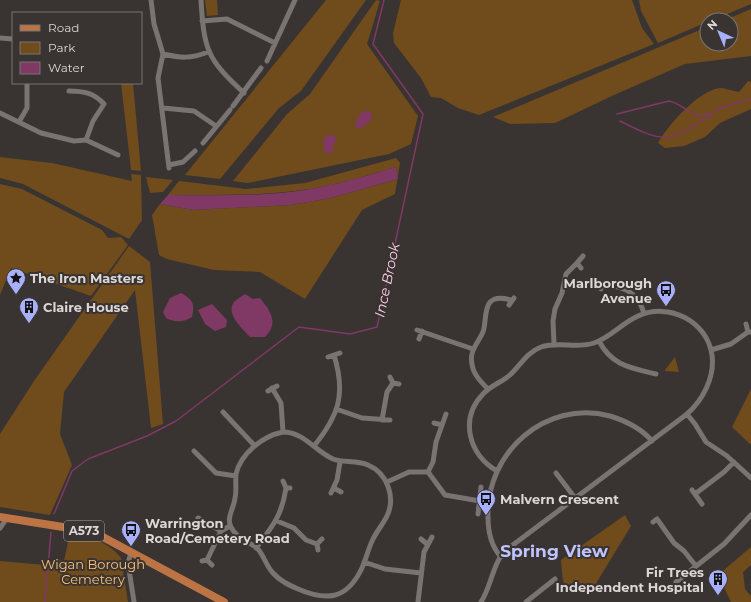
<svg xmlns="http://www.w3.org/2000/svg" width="751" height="602" font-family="Montserrat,sans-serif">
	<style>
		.green { fill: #704c1c }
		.water { fill: #803865 }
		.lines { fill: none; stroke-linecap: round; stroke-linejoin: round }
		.stream { stroke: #803865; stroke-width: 1.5 }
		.minor { stroke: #797372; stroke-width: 5 }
		.primary { stroke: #bc7444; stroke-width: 8 }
		.labels { text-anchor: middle; stroke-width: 4; stroke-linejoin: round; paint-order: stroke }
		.shield { fill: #393332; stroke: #aaa6a5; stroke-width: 1 }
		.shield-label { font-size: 12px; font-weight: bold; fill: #dad7d6 }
		.poi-label { font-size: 13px; font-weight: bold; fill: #dad7d6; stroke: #393332; text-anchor: start }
		.park-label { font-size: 13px; fill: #fdc176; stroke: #393332 }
		.water-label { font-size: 14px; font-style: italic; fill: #fcd0e8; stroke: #393332 }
		.district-label { font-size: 17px; font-weight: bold; fill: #bec5fe; stroke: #393332 }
	</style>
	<rect width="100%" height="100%" fill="#393332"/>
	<path class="green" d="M205,0H217L218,15L207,16Z
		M326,0H366L301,91L279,108L220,179L185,175Z
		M376,0L380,1L367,44L418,116L411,144L389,154L248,183L233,181L287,114L310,94Z
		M401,0H632L642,28L654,44L479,115L458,108L441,98L431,97L421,78L394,43L393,33Z
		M639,0H751V4L713,20H707V22L658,43L641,11Z
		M751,9V56L685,64L614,95L555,123L510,124L493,117L707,27V44H731V20H725Z
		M748,81L751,82V109L720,123L705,137L684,146L665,148L658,143C668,125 699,90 720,88C725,88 733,91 739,92Z
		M121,83H133L141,171L131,170Z
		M0,157L52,163L132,181L131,174L141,175L142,220L129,239L23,184L0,178Z
		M396,158L400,163L395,194L362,210L305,299L260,272L214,270L167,259L159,255L152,215L160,204L193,210L291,205L331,198L398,179L396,167C365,176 335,186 303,190C258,196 213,195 168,195L179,181L246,189L305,183Z
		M146,177L173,180L163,192L150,193Z
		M0,184L22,189L102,230L108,238L121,237L128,245L91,296L11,268L0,295Z
		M129,246L150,262L163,424L151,428L135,290L64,392L60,434L72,465L50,515L0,507V434L34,381Z
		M675,357L679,372L665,371V370Z
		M751,389V445L732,427Z
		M625,515L631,526L589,595L583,594L563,582L561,560Z
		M70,533C89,536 109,542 121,558L128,602H0V561L57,566L58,559L64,561Z
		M751,547V565L743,572L745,589L751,596V602H731L718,575Z"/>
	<path class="water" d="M366,110L371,112L372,117L370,121L360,129L355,127C357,119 358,114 366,110Z
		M330,135L335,137L337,140L333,146V153H325L323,141L326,136Z
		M396,167L398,179L331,198L291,205L193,210L160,204L168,195C213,195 260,197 305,190C336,185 366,176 396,167Z
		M181,293C193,300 195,303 192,317C184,322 176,323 166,318L163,312L170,298Z
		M245,294L253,299L260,298C271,312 279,323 265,337H250C243,329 225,314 234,302C237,299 242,296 245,294Z
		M212,304L227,320L226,327L215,331L205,324L198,310Z"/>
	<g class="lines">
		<path class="stream" d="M617,114L669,101C680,103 687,112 697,115C708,117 715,111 724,107C732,104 742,101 751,99
			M620,121C667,145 668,142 712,114
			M54,514L72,471L88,459L147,436L176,421L299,327L350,334L377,327L423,114L373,44L384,0
			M45,602L51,532"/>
		<path class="minor" d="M151,0L154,24L163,54C181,58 190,59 208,52
			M201,0C204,50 207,59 244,93
			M202,21L227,19L275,43
			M0,38L13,39
			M163,54L158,78L169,168
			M267,61L295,0
			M69,91C84,91 94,93 104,104L93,121L86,140
			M233,106L261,68
			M163,108L194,111L216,126
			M0,113L41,133L74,141L86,140L118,155
			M19,122L27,108V83
			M203,143L230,110
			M169,165L183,162L195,151
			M581,268L577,263L583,256
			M601,289L603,283C625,288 637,291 644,313
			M509,305L514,298
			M746,324L748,332H751
			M417,330L473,349
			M419,339L422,331
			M599,341C612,366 631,368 656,374
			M554,344L553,321L555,309L562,293L566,274L577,263
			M711,350L731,344L748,332
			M328,357L340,353
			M390,377L393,383L399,384
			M272,388L281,403L283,432
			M488,389C481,382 473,374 472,364C469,351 478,343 483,332C488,318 480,291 511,300
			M268,391L277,386
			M336,409L362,418L390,420
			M223,412L255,446
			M687,414L695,424L706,442L727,456L751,478
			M382,420L387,392L393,383
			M434,423L442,425
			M283,432C304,432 315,451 333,459C344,463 356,460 368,465C387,473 396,497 387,516C383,524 377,531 373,539C368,549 366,560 361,570C346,600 326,601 298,589C289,585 280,581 273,573C266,566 264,555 257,548C248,541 236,538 231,527C226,518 234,508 235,498C237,490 235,482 236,474C241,453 263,436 283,432Z
			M314,446C339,415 346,394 334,355
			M194,451L216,473L236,476
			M428,472L445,495L480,501
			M428,472L433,462L436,442L446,414
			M556,473L575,498
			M283,481L286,488H290
			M387,482L409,472H428
			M334,488L341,492
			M692,490L702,504
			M331,493L337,480L340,462
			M695,494L724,472L734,462
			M478,514L481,487
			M198,518L221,531L230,526
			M277,521L294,528L306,540L317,544
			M653,522L657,519L674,543L684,551L696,566
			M0,528L7,518
			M421,539L427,544
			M256,548C273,526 282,515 286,488
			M318,550L317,544L322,539
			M131,553L128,563L134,602
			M501,557C491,546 488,530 488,517C486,452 546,399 610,416C626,421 641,428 652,441
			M207,560L221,531
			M202,561L207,560L212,565
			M364,562L385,569L421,573
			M676,582L724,544L751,515
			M418,602L424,552L432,537
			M481,602C491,587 493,563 505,551L687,414C703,400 715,377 712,355C707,321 669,302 638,316C622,323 611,337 594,343C577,349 559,341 541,347C526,353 521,365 510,375C502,382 490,386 483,394C459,419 469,455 497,471
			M526,602L555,579"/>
		<path class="primary" d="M0,517L88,531L101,536L224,602"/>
	</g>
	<defs>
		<g id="sight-pin" transform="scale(1)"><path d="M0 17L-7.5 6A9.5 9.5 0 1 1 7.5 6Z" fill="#a8b0fc" stroke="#393332"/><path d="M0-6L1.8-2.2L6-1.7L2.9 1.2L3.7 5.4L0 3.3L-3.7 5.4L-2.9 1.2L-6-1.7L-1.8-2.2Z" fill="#111"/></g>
		<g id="bus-pin" transform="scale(1)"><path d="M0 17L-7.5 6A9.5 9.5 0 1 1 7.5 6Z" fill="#a8b0fc" stroke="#393332"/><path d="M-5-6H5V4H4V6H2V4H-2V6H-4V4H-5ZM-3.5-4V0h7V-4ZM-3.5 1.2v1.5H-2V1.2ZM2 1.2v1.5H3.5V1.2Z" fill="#111"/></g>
		<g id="building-pin" transform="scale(1)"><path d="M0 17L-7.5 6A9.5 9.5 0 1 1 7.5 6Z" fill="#a8b0fc" stroke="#393332"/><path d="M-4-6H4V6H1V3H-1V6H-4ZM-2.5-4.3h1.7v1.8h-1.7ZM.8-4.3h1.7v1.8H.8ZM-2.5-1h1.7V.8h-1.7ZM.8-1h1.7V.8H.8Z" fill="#111"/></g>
	</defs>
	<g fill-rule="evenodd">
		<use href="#sight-pin" x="16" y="278"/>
		<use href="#bus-pin" x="666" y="290"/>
		<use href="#building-pin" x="29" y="307"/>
		<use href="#bus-pin" x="486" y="499"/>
		<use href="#bus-pin" x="131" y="530"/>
		<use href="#building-pin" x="718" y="579"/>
	</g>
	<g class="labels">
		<rect class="shield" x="64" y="521" width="40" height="20" rx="3"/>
		<g class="shield-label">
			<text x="84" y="535">A573</text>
		</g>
		<g class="poi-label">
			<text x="30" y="283">The Iron Masters</text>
			<text x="652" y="288" text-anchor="end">Marlborough<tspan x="652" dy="15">Avenue</tspan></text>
			<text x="43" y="312">Claire House</text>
			<text x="500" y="504">Malvern Crescent</text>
			<text x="145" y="528">Warrington<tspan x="145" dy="15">Road/Cemetery Road</tspan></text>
			<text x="704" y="577" text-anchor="end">Fir Trees<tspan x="704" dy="15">Independent Hospital</tspan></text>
		</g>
		<g class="park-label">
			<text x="93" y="569">Wigan Borough<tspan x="93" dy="15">Cemetery</tspan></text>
		</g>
		<g class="water-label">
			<text transform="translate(387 280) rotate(-78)" y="5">Ince Brook</text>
		</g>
		<g class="district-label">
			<text x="554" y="557">Spring View</text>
		</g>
	</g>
	<rect x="12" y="12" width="130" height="72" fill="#393332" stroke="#797574"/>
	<rect x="20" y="25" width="20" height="6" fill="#bc7444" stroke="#797574"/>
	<text x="48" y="32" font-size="12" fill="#dad7d6">Road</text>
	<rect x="20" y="42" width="20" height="12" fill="#704c1c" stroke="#797574"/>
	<text x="48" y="52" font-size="12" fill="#dad7d6">Park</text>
	<rect x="20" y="62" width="20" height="12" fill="#803865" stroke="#797574"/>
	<text x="48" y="72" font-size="12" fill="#dad7d6">Water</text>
	<g transform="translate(719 32) rotate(316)"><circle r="19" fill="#393332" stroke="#797574"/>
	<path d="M0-3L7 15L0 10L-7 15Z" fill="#a8b0fc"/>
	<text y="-6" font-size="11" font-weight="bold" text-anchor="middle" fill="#dad7d6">N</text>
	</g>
</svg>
